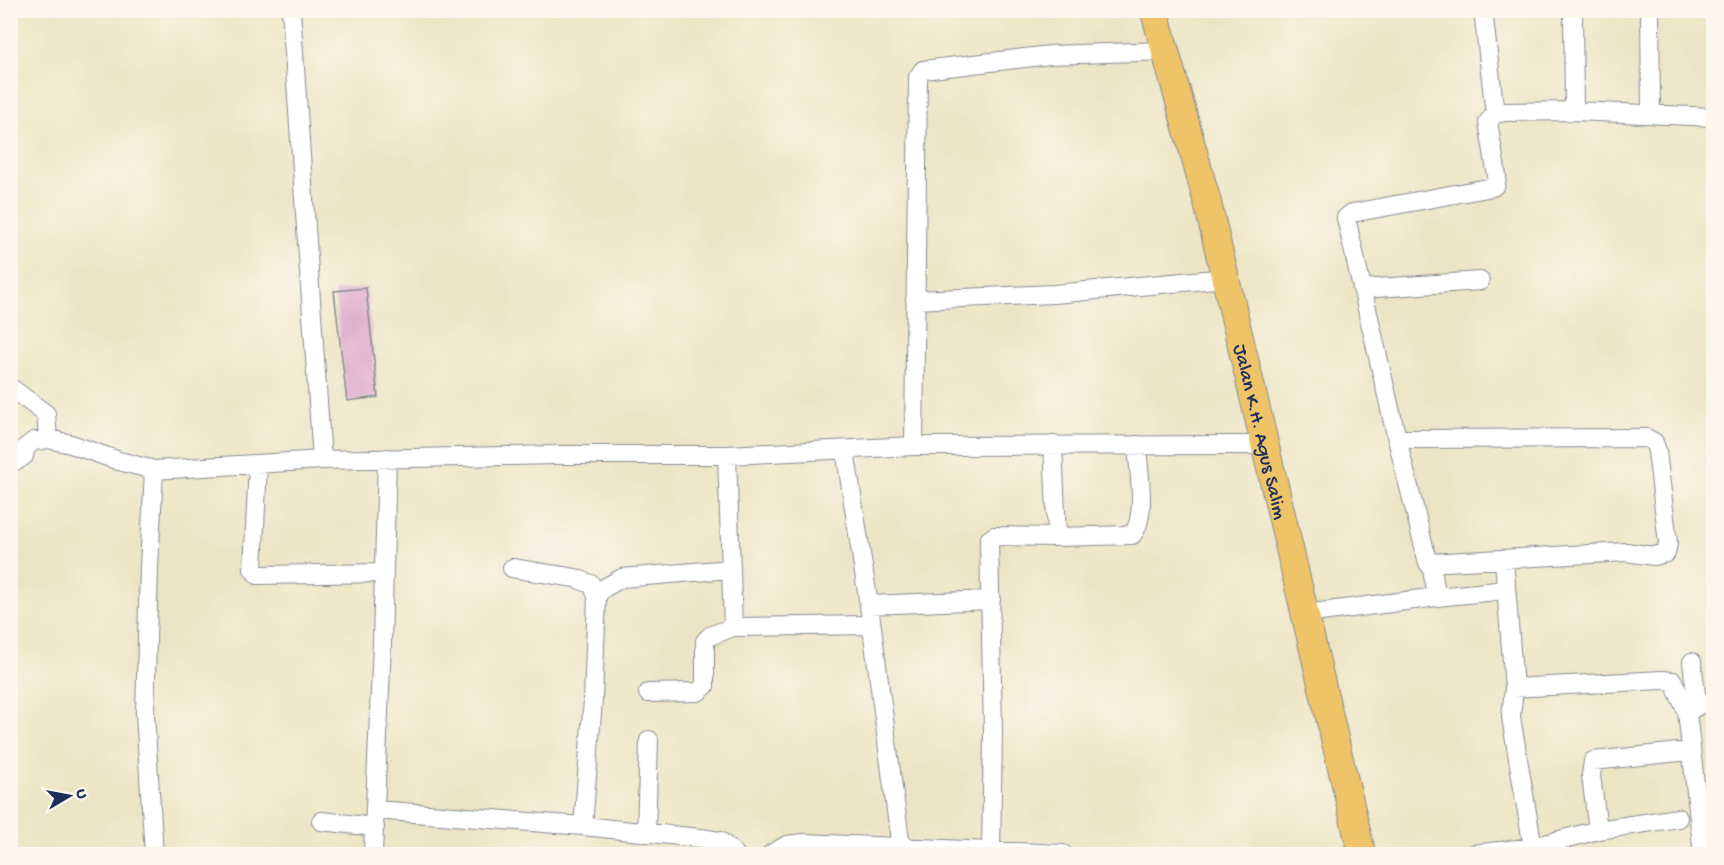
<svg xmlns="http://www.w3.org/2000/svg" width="1724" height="865" font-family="'Gochi Hand',sans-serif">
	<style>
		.building { fill: #dfaacd }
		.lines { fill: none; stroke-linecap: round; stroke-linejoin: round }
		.minor-casing { stroke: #848a92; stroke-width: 20 }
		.highway-casing { stroke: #848a92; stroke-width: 29 }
		.minor { stroke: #fff; stroke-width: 18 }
		.highway { stroke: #efc469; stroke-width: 27 }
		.labels { text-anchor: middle; stroke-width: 5; stroke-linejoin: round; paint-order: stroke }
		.street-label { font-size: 20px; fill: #1b2f5e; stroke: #fbf7ec }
	</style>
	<rect width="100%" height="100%" fill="#fbf7ec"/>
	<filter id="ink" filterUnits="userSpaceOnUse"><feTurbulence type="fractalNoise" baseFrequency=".0167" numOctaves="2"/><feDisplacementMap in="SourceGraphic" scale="12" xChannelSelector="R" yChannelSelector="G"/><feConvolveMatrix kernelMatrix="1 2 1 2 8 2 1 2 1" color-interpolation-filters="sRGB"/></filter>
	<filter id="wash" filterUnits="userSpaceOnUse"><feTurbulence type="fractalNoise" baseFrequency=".008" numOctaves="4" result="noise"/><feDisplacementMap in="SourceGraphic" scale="24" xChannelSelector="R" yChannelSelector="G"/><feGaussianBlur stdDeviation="1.35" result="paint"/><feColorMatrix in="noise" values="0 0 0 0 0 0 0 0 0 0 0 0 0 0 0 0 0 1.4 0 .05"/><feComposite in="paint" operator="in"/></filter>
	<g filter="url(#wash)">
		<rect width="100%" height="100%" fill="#ece5c5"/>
		<g id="blocks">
			<path class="building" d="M366,288L378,397L347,401L334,291Z"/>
		</g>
	</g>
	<g filter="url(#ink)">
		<use href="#blocks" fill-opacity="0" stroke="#848a92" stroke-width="1.5"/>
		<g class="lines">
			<g class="minor-casing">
				<path id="minor" d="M291,10L322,460
					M1483,10L1495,114
					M1573,10L1574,111
					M1650,10L1651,114
					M1362,289L1480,281
					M915,300L1054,294L1226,278
					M10,387L46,414L48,439
					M1397,439L1646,438L1654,442L1657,451L1668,543L1666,553L1654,556L1626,552L1428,563L1397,439L1346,218L1352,213L1493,187L1496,184L1497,176L1488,122L1495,114L1506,112L1574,111L1714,117
					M1053,445L1057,537
					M914,446L918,77L923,70L1050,55L1164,51
					M845,450L869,605L901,848
					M727,455L733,627L871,625
					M10,459L18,460L24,456L26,447L34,441L48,439L71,444L119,461L154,470L322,460L555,455H727L914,446L1265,445
					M258,464L253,569L258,575L384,573
					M154,470L149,567L145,714L154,854
					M1504,560L1514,688L1511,717L1534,854
					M512,568L575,578L591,584L597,595
					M1437,597L1506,590
					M869,605L991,600
					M1305,614L1437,597L1431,564
					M1692,662L1697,701L1701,704L1712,703
					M1514,688L1662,680L1673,681L1687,712
					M648,693L698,692L705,686V641L710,636L733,627
					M1701,704L1687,712L1702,846
					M376,810L583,826L709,839L720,841L735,854
					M321,821L375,827
					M583,826L593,700L597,595L604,588L622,578L731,569
					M1598,830L1591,776L1593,761L1679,752
					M646,833L649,740
					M991,852L993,732L989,540L994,536L1057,537L1132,535C1148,517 1138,468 1137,445
					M373,854L382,643L387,458
					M771,854L787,845L804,843L1063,854
					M1473,854L1534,847L1598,830L1678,818"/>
			</g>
			<g class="highway-casing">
				<g id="highway">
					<path id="s1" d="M1154,10L1207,201L1362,854"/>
				</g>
			</g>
			<use href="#minor" class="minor"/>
			<use href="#highway" class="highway"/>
		</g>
	</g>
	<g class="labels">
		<g class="street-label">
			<text dy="7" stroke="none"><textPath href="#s1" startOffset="435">Jalan K.H. Agus Salim</textPath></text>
		</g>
	</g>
	<rect width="1724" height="865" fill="none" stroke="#fbf7ec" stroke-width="36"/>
	<g transform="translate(69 796) rotate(80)" stroke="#fbf7ec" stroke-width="4.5" paint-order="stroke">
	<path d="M0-4.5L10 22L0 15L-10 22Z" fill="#1b2f5e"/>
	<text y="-9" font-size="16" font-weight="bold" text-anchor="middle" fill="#1b2f5e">U</text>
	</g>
</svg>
